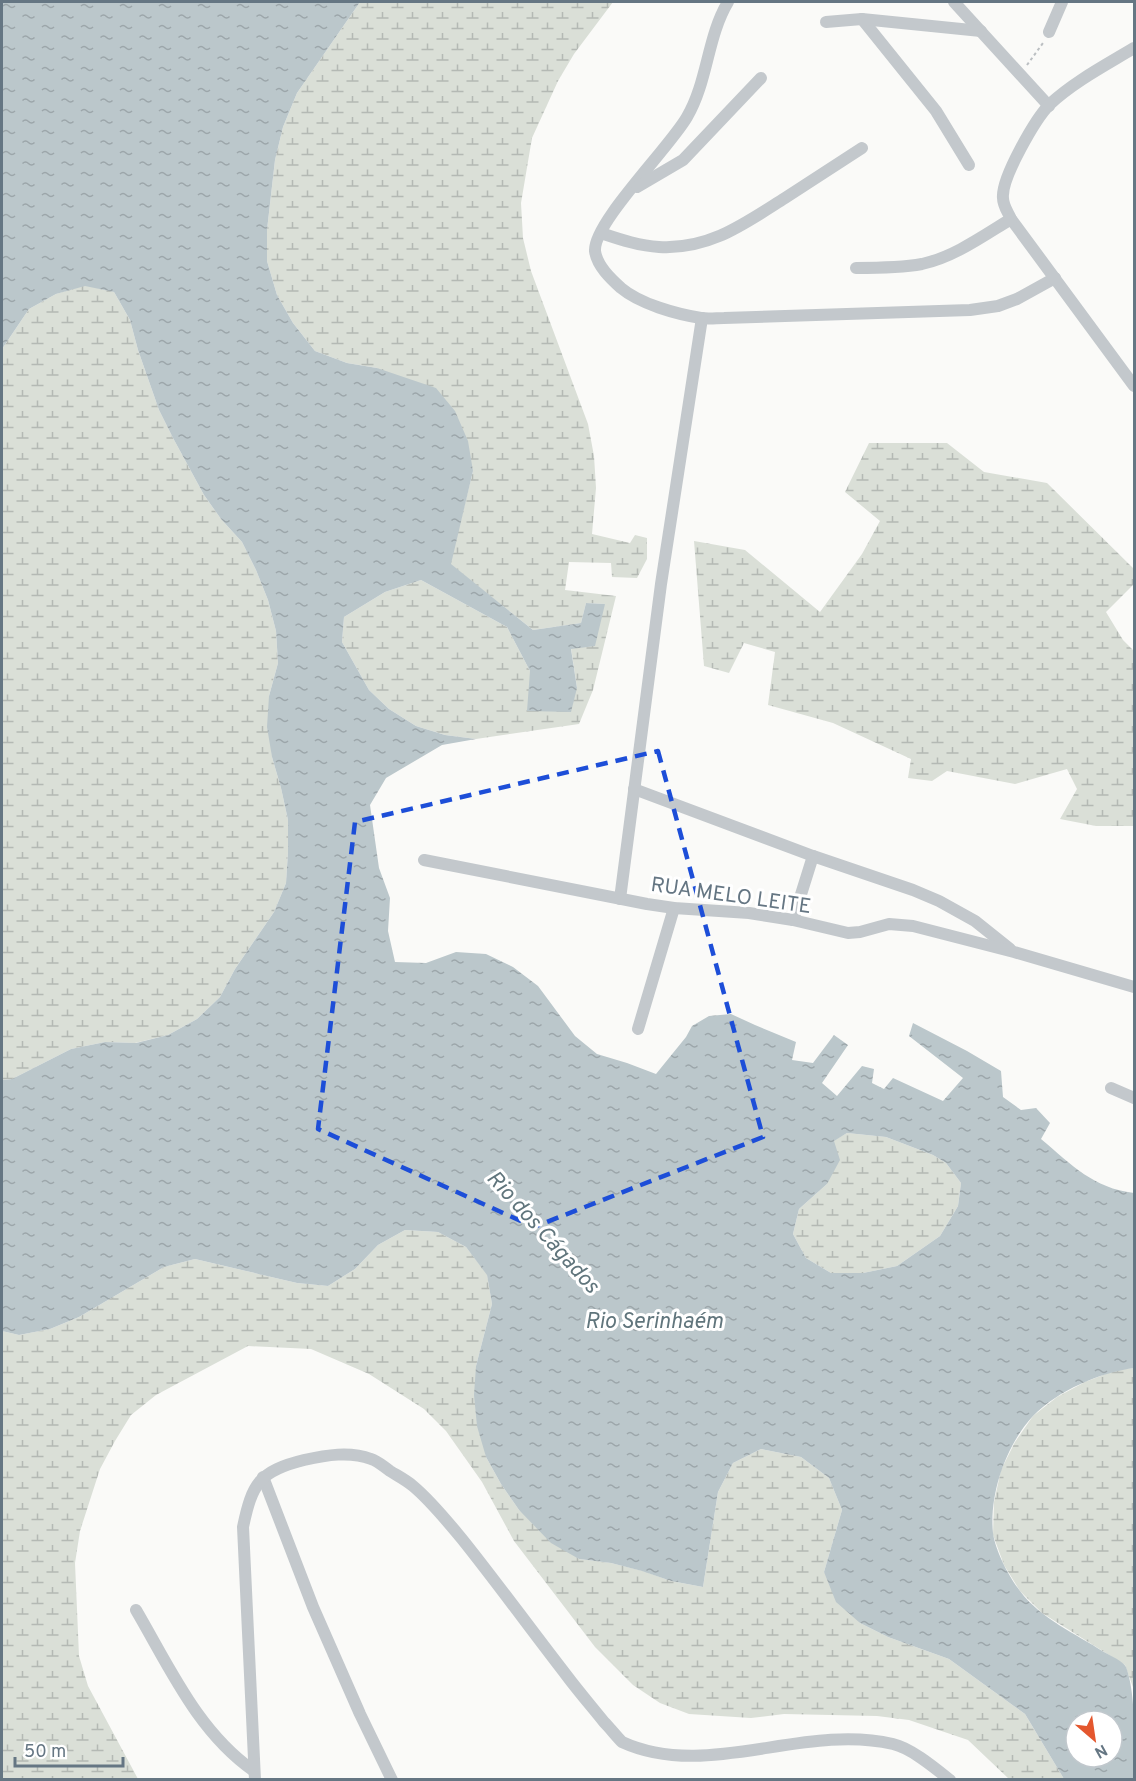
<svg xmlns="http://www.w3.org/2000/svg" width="1136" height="1781" font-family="Overpass,sans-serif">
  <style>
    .wetland { fill: url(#wetland-marsh) }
    .water { fill: url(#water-ripples); fill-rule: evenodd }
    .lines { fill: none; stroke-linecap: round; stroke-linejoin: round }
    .path { stroke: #bbbfc2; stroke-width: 2; stroke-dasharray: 3 3; stroke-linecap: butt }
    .street { stroke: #c3c8cc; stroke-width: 12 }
    .marked { fill: none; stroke: #1d4ed8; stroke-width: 4.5; stroke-dasharray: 12 8; stroke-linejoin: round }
    .labels { text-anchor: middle; stroke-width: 6; stroke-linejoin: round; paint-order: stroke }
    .street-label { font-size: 21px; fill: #657683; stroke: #fff }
    .water-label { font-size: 22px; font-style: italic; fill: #60757c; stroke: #fff }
  </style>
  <defs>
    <pattern id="wetland-marsh" width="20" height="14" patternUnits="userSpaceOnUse" patternTransform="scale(1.5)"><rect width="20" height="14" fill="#dadfd7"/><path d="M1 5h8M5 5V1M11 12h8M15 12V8" fill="none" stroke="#b4b9b4"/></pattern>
    <pattern id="water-ripples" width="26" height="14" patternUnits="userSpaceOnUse" patternTransform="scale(1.5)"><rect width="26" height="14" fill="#bbc7cb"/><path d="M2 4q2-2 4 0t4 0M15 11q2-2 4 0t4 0" fill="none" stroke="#9ca6aa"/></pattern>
  </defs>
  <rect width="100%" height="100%" fill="#fafaf8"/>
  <!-- wetland -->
  <g class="wetland">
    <path d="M360 2H613L574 54 558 81 532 138 521 203 523 238 531 271 588 424 594 456 596 488 592 534 630 543 635 535 647 538V559L637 578 612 577 611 563 569 562 565 590 616 596 593 690 579 724 476 739 445 735 416 726 389 709 369 690 342 642 344 617 385 592 421 580 507 627 530 671 577 688 571 648 605 604 586 603 581 623 533 630 450 564 473 471 377 368 347 363 315 351 293 323 277 295 267 261V230L275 160 283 127 297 93Z"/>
    <path d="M85 285 114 292 130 320 138 350 159 410 173 438 204 495 221 519 242 542 256 570 268 600 276 631 278 663 269 696 272 757 281 788 288 820V852L286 883 274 912 235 969 220 997 197 1019 168 1035 135 1043 105 1042 71 1049 12 1079 2 1080V349L29 309 56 294Z"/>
    <path d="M869 443H947L984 472 1047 483 1134 569V584L1106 612 1123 640 1134 651V826H1096L1060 819 1077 789 1067 769 1015 784 947 771 932 781 908 778 911 759 833 723 768 705 775 652 744 643 729 673 704 666 694 541 745 550 820 612 862 554 880 521 845 492Z"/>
    <path d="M847 1133 886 1137 933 1155 946 1163 961 1183 958 1206 940 1236 897 1266 863 1273H831L806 1258 793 1234 799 1209 827 1184 833 1141Z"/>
    <path d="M405 1230 438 1232 466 1247 487 1274 492 1304 476 1366 486 1457 501 1484 519 1510 579 1559 611 1563 643 1571 671 1581 703 1587 718 1492 733 1463 761 1449 801 1457 829 1478 842 1510 824 1572 860 1623 888 1637 949 1659 1025 1714 1064 1779H1009L968 1740 909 1720 877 1716 784 1714 751 1718 689 1714 660 1703 633 1685 595 1647 514 1541 482 1482 446 1431 424 1409 369 1374 311 1349 248 1346 156 1395 131 1415 115 1441 100 1469 80 1531 75 1563 79 1656 88 1686 138 1779 2 1780V1331L19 1335 50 1329 79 1317 164 1267 195 1259 297 1283 328 1286 355 1269 378 1245Z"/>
    <path d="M1134 1368V1690L1125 1665 1042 1613 1020 1591 1004 1565 993 1535 994 1502 1001 1470 1015 1442 1033 1416 1057 1397 1085 1382 1116 1370Z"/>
  </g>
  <!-- water -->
  <path class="water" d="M2 2H360L297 93 283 127 275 160 267 230V261L277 295 293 323 315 351 347 363 377 368 436 388 455 411 468 441 473 471 451 564 533 630 581 623 586 603 605 604 595 646 571 649 577 688 571 712 527 711 530 671 507 627 421 580 385 592 344 617 342 642 369 690 389 709 416 726 445 735 476 739 442 745 386 778 370 805 379 868 390 898 388 931 395 962 426 963 456 952 486 954 513 967 538 986 575 1036 597 1054 627 1063 656 1074 686 1037 692 1026 709 1016 731 1014 755 1025 796 1042 792 1060 813 1063 834 1035 848 1045 822 1083 837 1096 862 1066 874 1069 872 1083 884 1089 893 1078 943 1101 963 1078 909 1036 913 1023 967 1051 1001 1071 1003 1097 1021 1110 1036 1108 1050 1123 1041 1139C1072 1165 1093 1188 1134 1193V1368C1099 1373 1059 1390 1033 1416 1006 1445 989 1494 993 1533 995 1550 1009 1577 1020 1591 1040 1618 1076 1634 1104 1652 1111 1656 1123 1661 1126 1667 1136 1692 1135 1750 1134 1779H1064L1025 1714 949 1659 888 1637 860 1623 836 1602 824 1572 842 1510 829 1478 801 1457 761 1449 733 1463 718 1492 703 1587 671 1581 642 1571 611 1563 579 1559 551 1543 519 1510 501 1484 486 1457 477 1426 474 1395 476 1366 492 1304 487 1275 466 1247 438 1232 405 1230 378 1245 355 1269 328 1286 297 1283 195 1259 164 1267 79 1317 50 1329 19 1335 2 1331V1080L12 1079 71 1049 105 1042 136 1043 168 1035 197 1019 220 997 235 969 274 912 286 883 288 852V820L281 788 272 757 267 727 269 696 278 663 276 631 268 600 256 570 242 542 221 519 204 495 173 438 159 410 138 350 130 320 114 292 85 286 56 294 29 309 2 349ZM847 1133 886 1137 933 1155 946 1163 961 1183 958 1206 940 1236 897 1266 863 1273H831L806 1258 793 1234 799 1209 827 1184 840 1160 834 1141ZM1076 1721H1112V1757H1076Z"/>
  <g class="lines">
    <!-- path -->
    <path class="path" d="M1027 65 1043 43"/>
    <!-- street -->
    <g class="street">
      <path d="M728 2C707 37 708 81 687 117 670 147 593 223 595 251 597 266 611 279 621 288 640 304 676 314 701 318 708 319 717 318 724 318L970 310 998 306 1017 299 1055 278"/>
      <path d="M954 2 1049 106"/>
      <path d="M862 19 936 111 969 165"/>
      <path d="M826 22 862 19 981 31"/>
      <path d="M1049 32 1062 2"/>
      <path d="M1134 48C1106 65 1075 81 1050 104 1036 118 1001 178 1003 198 1003 206 1008 212 1011 219L1134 386"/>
      <path d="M637 187 683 160 761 78"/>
      <path d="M601 233C619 239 639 246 659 247 709 250 744 224 785 198 811 181 837 164 862 148"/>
      <path d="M856 268C878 268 900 268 922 264 954 257 983 236 1011 219"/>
      <path d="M634 789 813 856 913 890 939 901 975 921 1010 949"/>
      <path d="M424 860 647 904 674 908 749 913 793 920 848 933 860 932 889 924 913 926 1014 952 1134 987"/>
      <path d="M620 899 661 584 702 318"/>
      <path d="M793 920 813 856"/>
      <path d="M638 1029 674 908"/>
      <path d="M1111 1088 1134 1098"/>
      <path d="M263 1477 313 1607 360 1714 392 1780"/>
      <path d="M136 1610C170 1668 198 1732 254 1771"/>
      <path d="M255 1780 243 1527C252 1484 259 1471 304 1460 326 1455 350 1451 371 1459 378 1461 384 1467 390 1471 398 1476 406 1480 413 1486 431 1501 447 1521 462 1539 498 1584 532 1631 567 1676 579 1692 592 1707 604 1722 610 1728 616 1736 622 1742 707 1781 802 1723 893 1744 911 1748 935 1768 950 1780"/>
    </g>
  </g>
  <!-- marked area -->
  <path class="marked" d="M658 751 763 1137 534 1227 318 1129 355 822Z"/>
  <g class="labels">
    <!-- street labels -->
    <g class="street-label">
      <text transform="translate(731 895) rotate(8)" y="7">RUA MELO LEITE</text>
    </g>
    <!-- water labels -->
    <g class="water-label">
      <text transform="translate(544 1231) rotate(48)" y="8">Rio dos Cágados</text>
      <text x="654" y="1328">Rio Serinhaém</text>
    </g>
  </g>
  <!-- border -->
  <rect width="1136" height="1781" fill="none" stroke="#657683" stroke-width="6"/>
  <!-- north arrow -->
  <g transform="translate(1094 1739) rotate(151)"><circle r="28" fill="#ffffff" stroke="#c1c8cd" stroke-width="1.5"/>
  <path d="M0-4.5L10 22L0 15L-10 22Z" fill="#e4572e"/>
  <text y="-9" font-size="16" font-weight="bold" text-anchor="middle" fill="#657683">N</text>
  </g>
  <!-- scale -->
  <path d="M15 1757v9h108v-9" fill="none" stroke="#657683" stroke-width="3"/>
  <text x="24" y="1757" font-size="18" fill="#657683" stroke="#ffffff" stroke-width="4.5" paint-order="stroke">50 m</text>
</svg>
